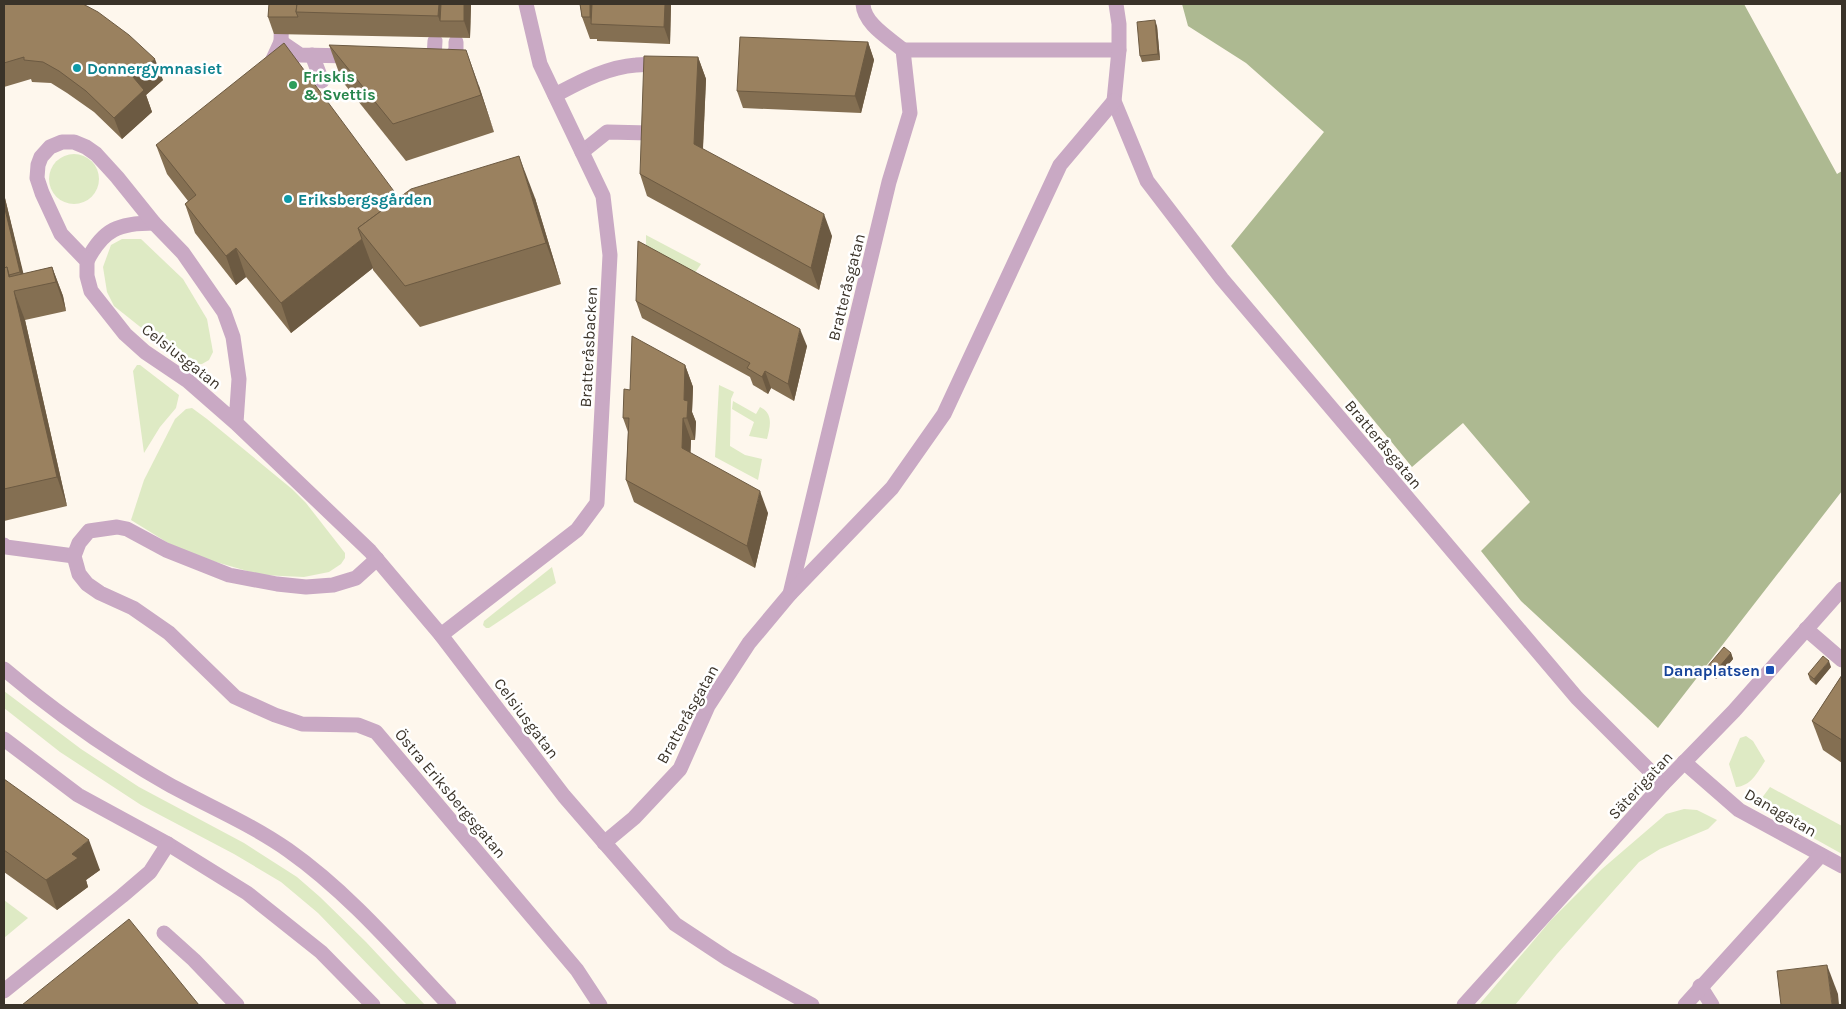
<svg xmlns="http://www.w3.org/2000/svg" width="1846" height="1009" font-family="Karla,sans-serif">
  <style>
    .green { fill: #deeac4 }
    .forest { fill: #adb991 }
    .lines { fill: none; stroke-linecap: round; stroke-linejoin: round }
    .lane { stroke: #c9a9c4; stroke-width: 15 }
    .street { stroke: #c9a9c4; stroke-width: 15 }
    .wall { fill: #846f52 }
    .shaded-wall { fill: #6c5a42 }
    .building { fill: #9a815f; stroke: #6c5a42 }
    .culture-dot { fill: #0f9aa8; stroke: #fff; stroke-width: 2 }
    .leisure-dot { fill: #2e9e5b; stroke: #fff; stroke-width: 2 }
    .transit-dot { fill: #1a4fb4; stroke: #fff; stroke-width: 2 }
    .labels { text-anchor: middle; stroke-width: 5; stroke-linejoin: round; paint-order: stroke }
    .culture-label { font-size: 16px; font-weight: bold; fill: #0d838f; stroke: #fff; text-anchor: start }
    .leisure-label { font-size: 16px; font-weight: bold; fill: #27864d; stroke: #fff; text-anchor: start }
    .street-label { font-size: 16px; fill: #3a3329; stroke: #fff }
    .transit-label { font-size: 16px; font-weight: bold; fill: #164399; stroke: #fff; text-anchor: end }
  </style>
  <rect width="100%" height="100%" fill="#fef7ed"/>
  <!-- green -->
  <g class="green">
    <circle cx="74" cy="179" r="25"/>
    <path d="M646 235 701 264 690 280 646 255Z"/>
    <path d="M122 239H141L183 279 207 319 213 352 209 360 202 364 188 365 114 306 107 292 103 267 111 245Z"/>
    <path d="M137 365H140L179 395 176 408 160 427 144 453 133 371Z"/>
    <path d="M719 385 734 392 731 399 730 446 745 455 762 459 758 480 715 457Z"/>
    <path d="M733 401 756 414 760 407C774 414 770 427 767 439L749 436 754 422 732 409Z"/>
    <path d="M192 408 207 419 292 489 306 503 345 553V558L341 564 329 572 304 577 261 575 209 560 173 546 131 520 144 480 175 419 186 409Z"/>
    <path d="M552 567 556 583 489 628H486L483 625 484 621Z"/>
    <path d="M4 691 81 749 139 787 244 843 297 877 320 897 366 942 425 1005H407L318 913 281 882 234 854 141 805 60 752 4 708Z"/>
    <path d="M1746 736 1753 741 1765 761C1757 773 1751 786 1736 787L1729 764 1740 738Z"/>
    <path d="M1770 787 1842 826V854L1756 806Z"/>
    <path d="M1684 809 1697 810 1717 820 1708 829 1660 849 1639 862 1557 954 1515 1005H1479L1551 920 1602 869 1666 814Z"/>
    <path d="M4 900 28 918 4 938Z"/>
  </g>
  <!-- forest -->
  <path class="forest" d="M1182 4H1744L1837 174 1842 171V491L1658 728 1521 601 1481 551 1530 502 1463 423 1412 467 1231 246 1324 132 1246 63 1188 26Z"/>
  <g class="lines">
    <!-- lane -->
    <g class="lane">
      <path d="M903 50H1119"/>
      <path d="M312 55 322 81"/>
      <path d="M434 58 435 41"/>
      <path d="M440 58H449L456 51V42"/>
      <path d="M269 68 281 42 300 55 352 56"/>
      <path d="M555 95C580 82 607 67 636 65 645 64 655 65 664 65"/>
      <path d="M582 152 607 132 650 133"/>
      <path d="M4 545 6 547 74 556"/>
      <path d="M790 594 889 182 910 113 903 50C889 38 864 24 863 4"/>
      <path d="M1806 629 1842 660"/>
      <path d="M4 669C55 712 110 751 168 784 208 806 251 824 288 850 349 893 398 951 449 1005"/>
      <path d="M164 933 194 960 237 1005"/>
    </g>
    <!-- street -->
    <g class="street">
      <path d="M1116 4 1119 24V50L1114 101 1147 181 1222 279 1577 698 1663 784"/>
      <path d="M281 42 282 4"/>
      <path d="M87 261C103 229 119 223 154 223"/>
      <path d="M236 423 188 381 145 352 125 334 91 291 87 276V261L61 234 42 193 37 178 38 165 41 157 50 147 62 142H74L86 147 96 154 117 177 154 223 183 253 224 312 233 337 239 379 236 423 370 551 441 635 564 796 675 924 728 959 812 1005"/>
      <path d="M377 559 356 578 333 585 306 587 277 584 229 575 166 550 127 529 117 527 89 531 79 543 74 556 79 574 87 584 100 593 133 608 169 633 235 697 275 715 302 724 358 725 376 732 577 970 600 1005"/>
      <path d="M441 635 577 530 597 503 610 255 603 196 540 64 526 4"/>
      <path d="M4 739 78 795 168 844 247 893 321 952 373 1005"/>
      <path d="M1684 762 1739 810 1842 866"/>
      <path d="M604 843 634 818 680 769 708 706 749 643 790 594 892 488 944 414 1060 165 1114 101"/>
      <path d="M1700 986 1712 1005"/>
      <path d="M4 991 122 896 150 872 168 844"/>
      <path d="M1464 1005 1663 784 1734 711 1842 589"/>
      <path d="M1685 1005 1821 855"/>
    </g>
  </g>
  <!-- wall -->
  <g class="wall">
    <path d="M4 4 163 80 146 95 152 112 122 139 94 112 67 93 51 83 32 82 31 79 4 87Z"/>
    <path d="M269 4H471L470 38 274 34 268 17Z"/>
    <path d="M580 4H671L670 44 597 41V39H590L582 17Z"/>
    <path d="M1157 26 1160 60 1142 62 1140 56Z"/>
    <path d="M868 42 874 60 861 113 743 108 737 91Z"/>
    <path d="M329 45 479 86 494 132 406 161 342 81Z"/>
    <path d="M698 57 706 79 703 149 832 236 819 290 647 196 640 174Z"/>
    <path d="M156 145 399 198H535L561 284 420 327 373 270V268L291 333 246 277 236 285 195 233 185 204 188 201 167 174Z"/>
    <path d="M4 194 23 274 52 267 63 296 66 311 25 320 67 506 4 521Z"/>
    <path d="M636 301 807 346 794 401 771 388 768 394 753 385 750 377 642 318Z"/>
    <path d="M685 365 693 387 692 412 696 422 695 440H691L690 453 768 513 755 568 634 502 626 480 628 432 623 418 630 390Z"/>
    <path d="M1731 653 1733 659 1716 679 1709 673 1707 667Z"/>
    <path d="M1831 667 1816 685 1810 680 1808 674Z"/>
    <path d="M1842 675V763L1823 750 1812 721Z"/>
    <path d="M4 779 100 870 86 880 88 887 57 910 4 872Z"/>
  </g>
  <!-- shaded-wall -->
  <g class="shaded-wall">
    <path d="M439 4H448L440 21 438 16Z"/>
    <path d="M464 4H471L470 38 464 21Z"/>
    <path d="M590 4H599L592 24 590 17Z"/>
    <path d="M665 4H671L670 44 664 27Z"/>
    <path d="M1155 20 1157 26 1160 60 1158 54Z"/>
    <path d="M868 42 874 60 861 113 855 96Z"/>
    <path d="M466 50 479 86 494 132 481 95Z"/>
    <path d="M698 57 706 79 702 166 694 144Z"/>
    <path d="M155 59 163 80 146 95 152 112 122 139 114 118 133 77Z"/>
    <path d="M519 156 535 198 561 284 546 243Z"/>
    <path d="M4 194 27 288H26L20 272 4 205Z"/>
    <path d="M824 214 832 236 819 290 811 268Z"/>
    <path d="M362 239 373 268 291 333 281 303Z"/>
    <path d="M236 248 246 277 236 285 226 256Z"/>
    <path d="M7 267 15 291H14L25 320 67 506 57 477Z"/>
    <path d="M52 267 63 296 66 311 56 282Z"/>
    <path d="M800 329 807 346 794 401 788 384Z"/>
    <path d="M685 365 693 387 692 412 696 422 695 440 687 418 684 400Z"/>
    <path d="M765 371 771 388 768 394 762 377Z"/>
    <path d="M683 418 691 440 690 470 682 448Z"/>
    <path d="M760 491 768 513 755 568 747 546Z"/>
    <path d="M1731 653 1733 659 1716 679 1714 673Z"/>
    <path d="M1829 661 1831 667 1816 685 1814 679Z"/>
    <path d="M89 840 100 870 86 880 88 887 57 910 46 880 72 854Z"/>
    <path d="M1827 965 1838 994 1839 1005H1832Z"/>
  </g>
  <!-- building -->
  <g class="building">
    <path d="M4 4H83L98 12 129 35 155 59 133 77 144 90 114 118 86 91 59 71 43 62 24 60V57L4 63Z"/>
    <path d="M269 4H297L296 12 298 17H268Z"/>
    <path d="M297 4H439L438 16 296 12Z"/>
    <path d="M441 4H464V21H440Z"/>
    <path d="M580 4H590V17H582Z"/>
    <path d="M592 4H665L664 27 591 24Z"/>
    <path d="M1155 20 1158 54 1140 56 1137 22Z"/>
    <path d="M740 37 868 42 855 96 737 91Z"/>
    <path d="M284 43 399 198 358 228 362 239 281 303 236 248 226 256 185 204 196 195 156 145Z"/>
    <path d="M329 45 466 50 481 95 393 124Z"/>
    <path d="M644 56 698 57 694 144 824 214 811 268 640 174Z"/>
    <path d="M519 156 546 243 405 286 358 228 411 189Z"/>
    <path d="M4 205 20 272 9 275 7 267 4 268Z"/>
    <path d="M638 241 800 329 788 384 765 371 762 377 747 368 750 363 636 301Z"/>
    <path d="M7 267 9 277 52 267 56 282 14 291 57 477 4 489V268Z"/>
    <path d="M632 336 685 365 684 400 688 401 687 418H683L682 448 760 491 747 546 626 480 629 418H623L624 389 630 390Z"/>
    <path d="M1724 647 1731 653 1714 673 1707 667Z"/>
    <path d="M1823 656 1829 661 1814 679 1808 674Z"/>
    <path d="M1842 675V740L1812 721Z"/>
    <path d="M4 779 89 840 72 854 78 858 46 880 4 850Z"/>
    <path d="M129 919 199 1005H22Z"/>
    <path d="M1827 965 1832 1005H1781L1777 971Z"/>
  </g>
  <!-- markers -->
  <g class="culture-dot">
    <circle cx="77" cy="68" r="5"/>
    <circle cx="288" cy="199" r="5"/>
  </g>
  <circle class="leisure-dot" cx="293" cy="85" r="5"/>
  <rect class="transit-dot" x="1765" y="665" width="10" height="10" rx="2.5"/>
  <g class="labels">
    <!-- culture labels -->
    <g class="culture-label">
      <text x="87" y="74">Donnergymnasiet</text>
      <text x="298" y="205">Eriksbergsgården</text>
    </g>
    <!-- leisure labels -->
    <g class="leisure-label">
      <text x="303" y="82">Friskis<tspan x="303" dy="18">&amp; Svettis</tspan></text>
    </g>
    <!-- street labels -->
    <g class="street-label">
      <text transform="translate(846 287) rotate(-76)" y="6">Bratteråsgatan</text>
      <text transform="translate(588 347) rotate(-87)" y="6">Bratteråsbacken</text>
      <text transform="translate(182 356) rotate(38)" y="6">Celsiusgatan</text>
      <text transform="translate(1384 444) rotate(50)" y="6">Bratteråsgatan</text>
      <text transform="translate(687 714) rotate(-61)" y="6">Bratteråsgatan</text>
      <text transform="translate(527 718) rotate(53)" y="6">Celsiusgatan</text>
      <text transform="translate(1640 785) rotate(-47)" y="6">Säterigatan</text>
      <text transform="translate(451 793) rotate(50)" y="6">Östra Eriksbergsgatan</text>
      <text transform="translate(1781 812) rotate(30)" y="6">Danagatan</text>
    </g>
    <!-- transit labels -->
    <g class="transit-label">
      <text x="1760" y="676">Danaplatsen</text>
    </g>
  </g>
  <!-- border -->
  <rect width="1846" height="1009" fill="none" stroke="#3a3329" stroke-width="10"/>
</svg>
